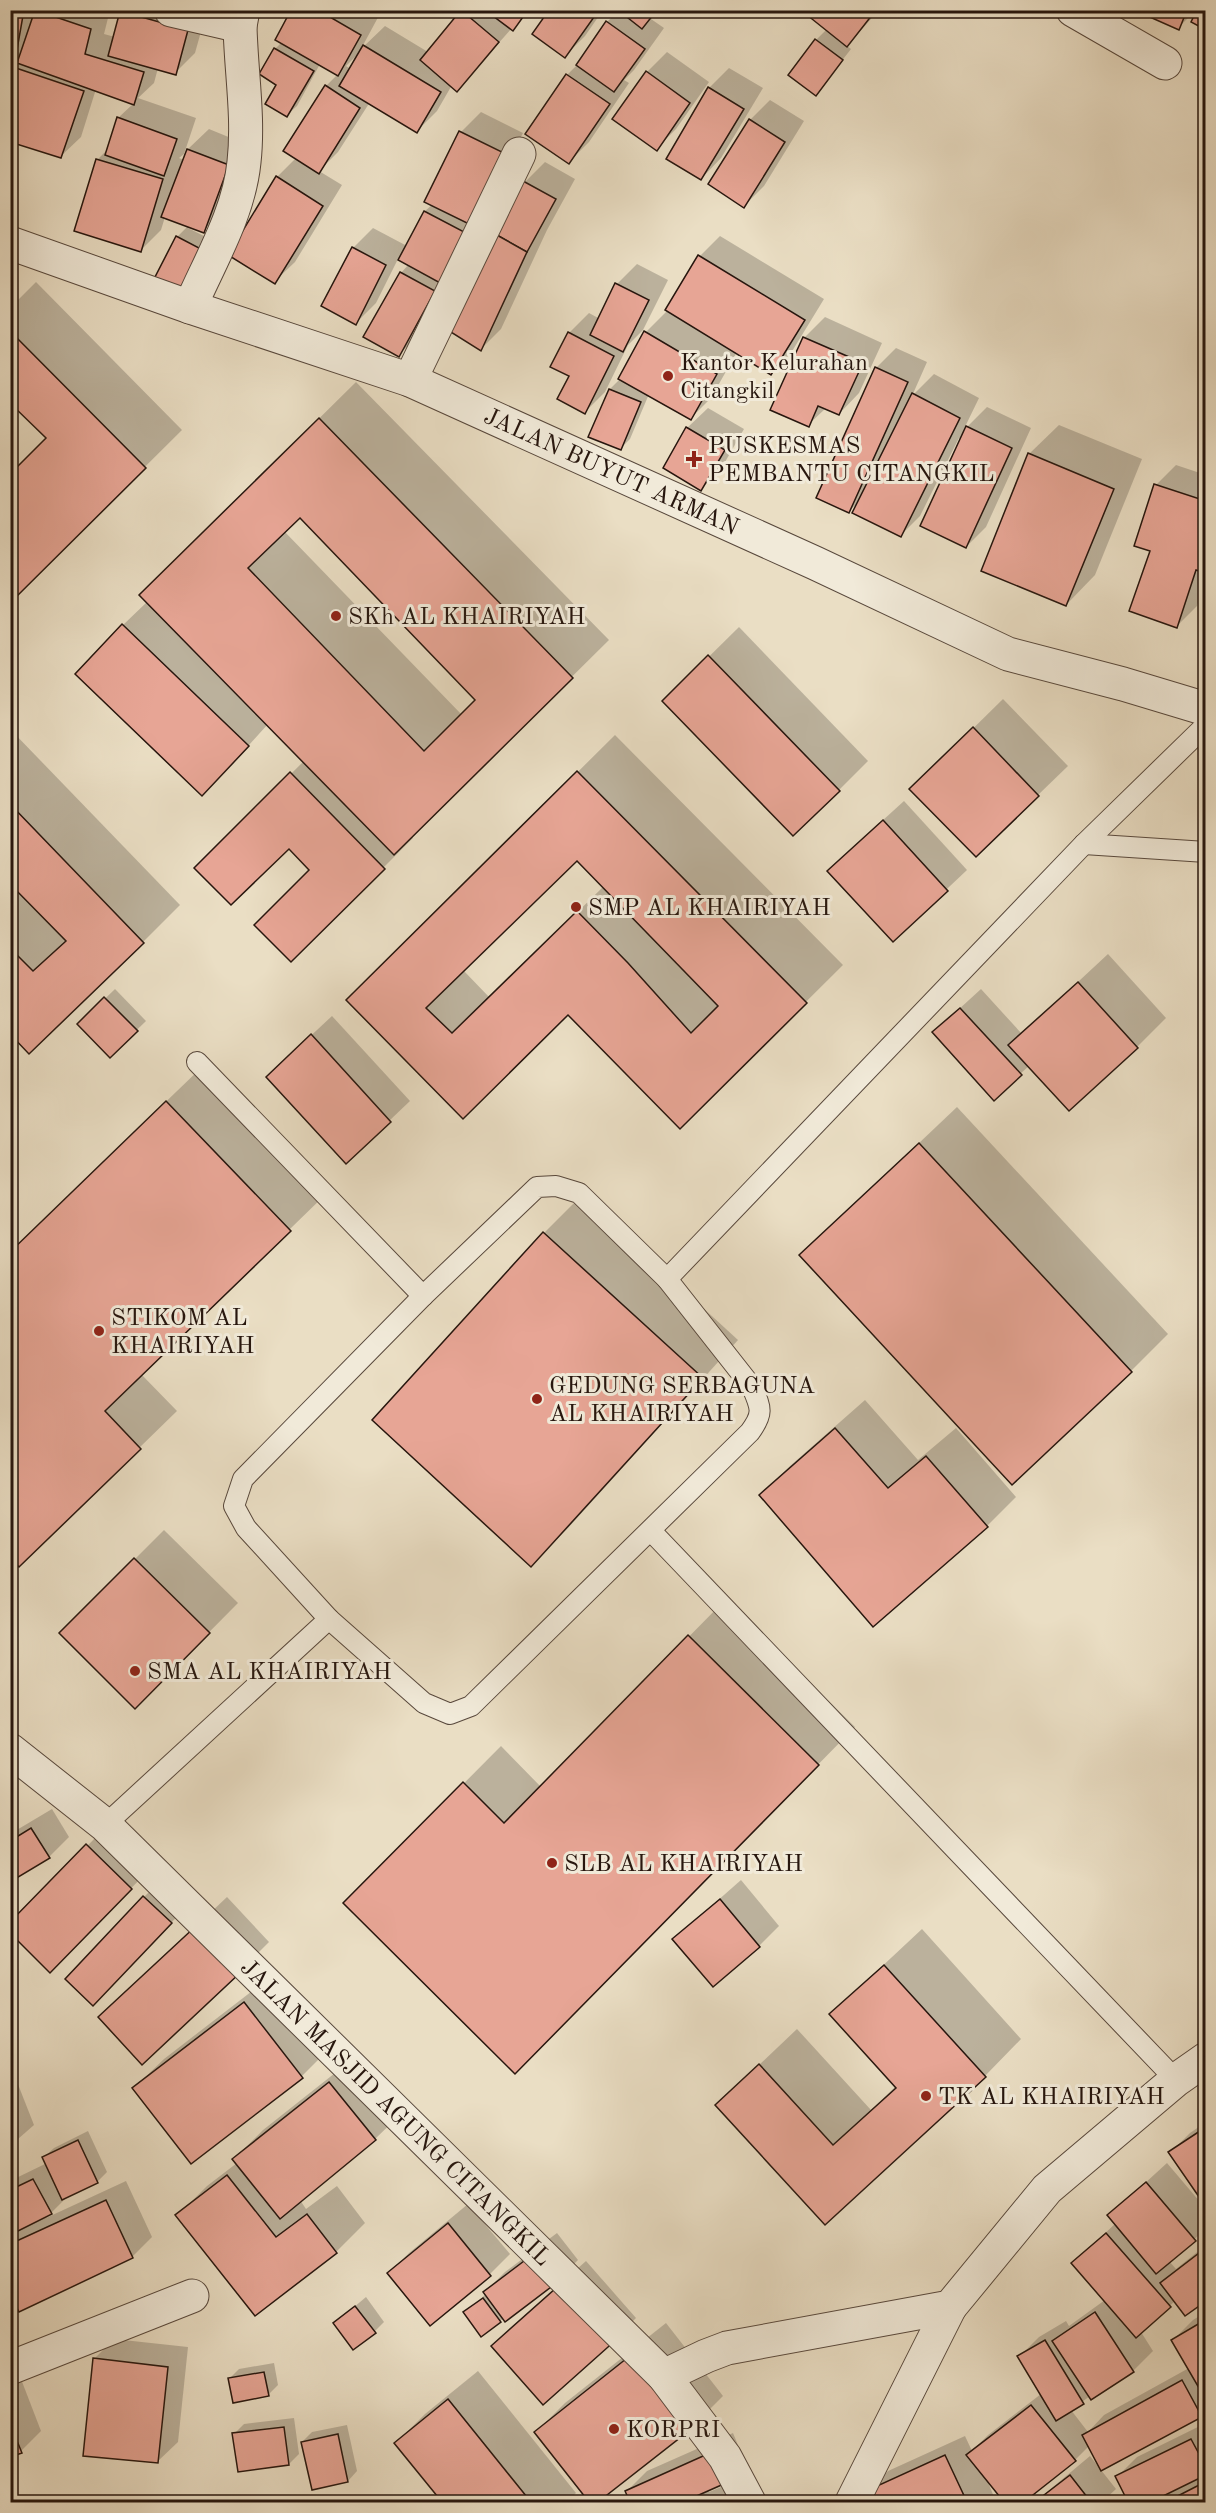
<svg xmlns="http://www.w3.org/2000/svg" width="1216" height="2513" font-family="'Old Standard TT',serif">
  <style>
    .shadow { fill: #0003; fill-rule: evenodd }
    .building { fill: #e7a595; stroke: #27160e; stroke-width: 1.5; fill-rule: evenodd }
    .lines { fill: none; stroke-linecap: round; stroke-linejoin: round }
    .lane-casing { stroke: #58483c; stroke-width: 22 }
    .street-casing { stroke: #58483c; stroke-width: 35 }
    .lane { stroke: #f1ead9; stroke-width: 20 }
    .street { stroke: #f1ead9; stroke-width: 33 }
    .poi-dot { fill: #8f2418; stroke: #f1ead9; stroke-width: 2 }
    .labels { text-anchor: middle; stroke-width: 6; stroke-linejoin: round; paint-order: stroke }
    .poi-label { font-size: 24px; fill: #27160e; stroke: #f1ead9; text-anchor: start }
    .street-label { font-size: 24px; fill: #27160e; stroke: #f1ead9 }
  </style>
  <rect width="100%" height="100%" fill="#eadec4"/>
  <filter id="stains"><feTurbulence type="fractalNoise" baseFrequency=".00333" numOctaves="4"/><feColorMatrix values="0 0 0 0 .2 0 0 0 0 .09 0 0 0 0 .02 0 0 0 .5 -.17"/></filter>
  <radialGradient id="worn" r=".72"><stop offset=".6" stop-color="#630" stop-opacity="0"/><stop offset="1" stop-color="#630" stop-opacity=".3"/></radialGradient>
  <!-- shadow -->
  <g class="shadow">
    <path d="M10 10H110L104 34 115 37 123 10H207L195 53 175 73 158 68 154 83 138 98 196 118 184 154 179 158 184 160 188 149 209 129 248 145 223 211 203 231 189 226 188 228 210 239 188 281 177 237 188 226 165 217 161 230 141 250 97 160 109 148 118 118 134 103 96 89 81 137 60 157 10 140V63L14 59Z"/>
    <path d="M293 10H382L361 49 385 26 428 52 463 10H531L512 28 457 90 452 85 437 111 417 131 370 102 338 152 319 171 342 185 295 262 274 282 277 177 296 158 326 86 338 74 320 64 297 106 287 115 278 84 275 49 282 42ZM360 52 351 69 346 66Z"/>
    <path d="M551 10H603L585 36 565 56Z"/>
    <path d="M619 10H659L651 19 664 28 634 70 624 80 629 83 589 142 569 162 567 75 577 65 607 22Z"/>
    <path d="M813 10H879L847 46 851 49 816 94V40L827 29Z"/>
    <path d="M1138 10H1196L1178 28Z"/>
    <path d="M667 52 709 82 676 129 656 149 647 72Z"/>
    <path d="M729 68 763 88 721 158 701 179 709 88Z"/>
    <path d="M770 100 804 121 764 186 744 206 750 120Z"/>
    <path d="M481 112 523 133 418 335 398 356 401 273 409 264 398 259 376 303 356 323 353 248 373 228 407 246 425 211 433 204 461 132Z"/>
    <path d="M545 162 575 179 547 230 501 329 481 349 525 182Z"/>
    <path d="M720 236 824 299 791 353 771 373 737 352 711 398 691 418 649 394 630 439 620 449 610 389 621 378 646 332 668 310 700 256Z"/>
    <path d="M637 264 668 280 643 330 628 345 605 392 585 412 571 375 569 333 589 313 600 319 617 284Z"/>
    <path d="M36 282 182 430 10 601 48 438 13 403 10 406V308Z"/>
    <path d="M825 317 882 343 859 393 839 414 826 408 808 425 772 409 805 337Z"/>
    <path d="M896 348 927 362 912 396 934 374 979 398 963 431 987 407 1031 428 986 527 966 547 961 440 959 438 920 516 900 536 860 501 849 511 876 368Z"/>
    <path d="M356 382 609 640 411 836 413 838 291 960 311 870 289 847 196 868 304 761 268 724 231 765 123 625 148 601 178 558ZM300 516 477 700 462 715 284 531Z"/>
    <path d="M708 408 744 429 721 469 701 489 687 428Z"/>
    <path d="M1059 425 1142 459 1095 575 1066 605 1029 454Z"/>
    <path d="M1176 465 1206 475V580L1197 606 1177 626 1152 550 1156 485Z"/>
    <path d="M739 627 868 761 839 790 664 701Z"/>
    <path d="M1003 699 1068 766 976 855 941 760Z"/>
    <path d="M10 729 180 905 143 942 10 1032Z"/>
    <path d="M615 735 843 965 680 1127 568 1013 463 1117 348 1000ZM577 859 604 886 490 998 463 970Z"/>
    <path d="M904 801 967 870 893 940 849 851Z"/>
    <path d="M1108 954 1166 1018 1137 1047 1029 1066 1020 1074 934 1032 981 989 1022 1034Z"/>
    <path d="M115 989 146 1021 110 1056 79 1024Z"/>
    <path d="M332 1016 410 1101 346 1162 288 1057Z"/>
    <path d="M204 1065 327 1193 141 1374 177 1411 19 1565 10 1252Z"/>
    <path d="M957 1107 1168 1334 1131 1371 801 1255Z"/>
    <path d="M581 1196 738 1340 568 1528 531 1565 544 1233Z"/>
    <path d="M865 1400 918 1460 956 1428 1016 1497 987 1526 761 1495 790 1466Z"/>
    <path d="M164 1530 238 1603 135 1707 61 1633Z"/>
    <path d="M726 1599 855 1727 552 2035 345 1903 501 1746 541 1787Z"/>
    <path d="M52 1809 69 1837 49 1857 10 1880V1834Z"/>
    <path d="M108 1825 151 1868 50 1971 10 1924Z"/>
    <path d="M164 1877 191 1902 113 1984 144 1897Z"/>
    <path d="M741 1880 779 1926 759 1946 674 1939Z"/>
    <path d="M227 1897 269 1942 240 1971 100 2017Z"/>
    <path d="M922 1929 1021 2039 985 2076 825 2223 717 2105 797 2029 871 2110 896 2086 831 2014Z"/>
    <path d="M274 1974 331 2047 302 2076 191 2162 134 2088 164 2059Z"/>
    <path d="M359 2054 405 2110 375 2139 300 2200 306 2209 337 2186 365 2223 336 2252 177 2216 207 2186 237 2163 234 2159 263 2130Z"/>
    <path d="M10 2064 34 2125 10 2146Z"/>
    <path d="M1206 2122V2205L1170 2153 1190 2133Z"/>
    <path d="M88 2131 107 2172 97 2182 69 2195 46 2218 126 2181 152 2237 132 2257 10 2290V2237L16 2232 10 2233V2181L47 2163 44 2157 54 2148Z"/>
    <path d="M1167 2163 1206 2209V2229L1169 2261 1176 2269 1206 2245V2299L1175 2301 1141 2332 1153 2351 1133 2371 1090 2396 1071 2410 1088 2432 1104 2415 1189 2368 1173 2340 1193 2320 1206 2312V2411L1101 2470 1116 2489 1102 2502H1035L1090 2456 1098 2466 1089 2446 1075 2460 1021 2502H1006L986 2477 996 2502H873L868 2491 888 2471 965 2436 972 2451 988 2435 1041 2394 1019 2357 1039 2337 1066 2321 1069 2326 1105 2300 1073 2263 1116 2223 1109 2216Z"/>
    <path d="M468 2204 510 2254 490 2274 431 2324 389 2273 409 2253Z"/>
    <path d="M557 2233 578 2260 558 2280 500 2321 465 2312 486 2294 485 2292 505 2272Z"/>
    <path d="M586 2261 636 2318 616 2338 513 2326Z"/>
    <path d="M366 2297 384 2322 375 2331 335 2323Z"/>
    <path d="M666 2323 723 2396 694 2425 596 2502H591L536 2432 565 2403Z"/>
    <path d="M114 2339 188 2347 178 2442 157 2462 94 2359Z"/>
    <path d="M274 2363 278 2385 268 2395 229 2379 239 2369Z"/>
    <path d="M478 2371 576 2493 567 2502H444L396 2443 425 2414Z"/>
    <path d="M21 2379 41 2431 21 2451 10 2455V2382Z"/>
    <path d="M294 2418 299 2454 289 2464 234 2434 244 2424Z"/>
    <path d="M1206 2423V2502H1153L1157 2498 1148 2502H1129L1117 2477 1137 2457Z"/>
    <path d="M347 2425 357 2471 348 2481 302 2442 312 2432Z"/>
    <path d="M733 2433 745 2462 708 2490 709 2492 738 2480 748 2502H631L626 2492 647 2471Z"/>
  </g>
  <!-- building -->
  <g class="building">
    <path d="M10 10H24L15 61 10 60Z"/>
    <path d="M35 10 91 29 85 54 144 72 134 105 17 63Z"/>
    <path d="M291 10H318L361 35 338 76 275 40Z"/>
    <path d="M369 10H382L378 17Z"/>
    <path d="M461 10 499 42 457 92 420 60Z"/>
    <path d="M485 10H528L513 31Z"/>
    <path d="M549 10H599L565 58 532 34Z"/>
    <path d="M618 10H657L642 29Z"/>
    <path d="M811 10H876L847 47 807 15Z"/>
    <path d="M1134 10H1187L1179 30Z"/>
    <path d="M1197 10H1206V30L1191 22Z"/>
    <path d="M120 11 188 30 176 75 108 56Z"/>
    <path d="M606 21 645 49 614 92 576 65Z"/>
    <path d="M815 39 843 60 816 96 788 75Z"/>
    <path d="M363 45 441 92 417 133 339 86Z"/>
    <path d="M274 48 314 71 287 117 265 104 276 85 259 74Z"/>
    <path d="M10 66 84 91 61 158 10 142Z"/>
    <path d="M646 71 690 103 657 151 612 119Z"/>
    <path d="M566 74 610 104 569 164 525 134Z"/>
    <path d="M325 85 360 108 319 174 283 151Z"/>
    <path d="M708 87 744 109 701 180 666 159Z"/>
    <path d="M117 117 177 139 164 176 105 155Z"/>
    <path d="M749 119 785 142 744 208 708 184Z"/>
    <path d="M459 131 504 153 469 224 424 202Z"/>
    <path d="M187 149 229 165 204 233 161 217Z"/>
    <path d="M96 159 163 179 141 252 74 231Z"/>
    <path d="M276 176 323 206 275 284 228 255Z"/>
    <path d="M523 181 556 199 527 252 495 234Z"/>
    <path d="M424 211 468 234 442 284 398 260Z"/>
    <path d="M495 234 527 252 481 351 446 329Z"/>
    <path d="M176 236 201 249 179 293 154 279Z"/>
    <path d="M352 247 386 265 356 325 321 306Z"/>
    <path d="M698 255 805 320 771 375 665 310Z"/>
    <path d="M400 272 435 291 399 357 363 337Z"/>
    <path d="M615 283 649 300 623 352 590 335Z"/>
    <path d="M10 331 146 468 10 603V474L46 438 12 405 10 407Z"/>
    <path d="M644 331 717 374 691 420 618 379Z"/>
    <path d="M568 332 614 356 585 414 557 399 569 376 550 367Z"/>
    <path d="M803 337 863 363 839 415 818 406 809 427 770 410Z"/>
    <path d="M875 367 908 382 849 513 816 498Z"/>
    <path d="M609 389 641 402 621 450 588 437Z"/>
    <path d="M912 393 960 418 901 537 852 513Z"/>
    <path d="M319 418 573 678 394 855 139 595ZM300 518 475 700 424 751 248 568Z"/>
    <path d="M966 426 1012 448 966 548 920 526Z"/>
    <path d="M686 427 725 450 701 491 663 468Z"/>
    <path d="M1028 453 1114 489 1066 606 981 571Z"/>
    <path d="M1154 484 1206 501V571L1205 573 1196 570 1177 628 1129 611 1150 551 1134 546Z"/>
    <path d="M122 624 249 746 202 796 75 674Z"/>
    <path d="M708 655 840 791 793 836 662 701Z"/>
    <path d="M973 727 1039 796 976 857 909 789Z"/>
    <path d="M577 771 807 1003 680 1129 568 1015 463 1119 346 1000ZM577 861 718 1006 691 1033 628 963 577 911 452 1033 426 1008Z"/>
    <path d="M290 772 385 869 291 962 254 925 309 870 289 849 231 905 194 868Z"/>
    <path d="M10 804 144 943 29 1054 10 1034V948L33 971 66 941 10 884Z"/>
    <path d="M883 820 948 891 893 942 827 871Z"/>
    <path d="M1078 982 1138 1048 1069 1111 1008 1045Z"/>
    <path d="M104 997 138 1031 110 1058 77 1024Z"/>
    <path d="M960 1008 1022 1075 994 1101 932 1032Z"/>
    <path d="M311 1034 391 1122 346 1164 266 1077Z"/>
    <path d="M166 1101 291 1231 105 1411 141 1449 19 1567 10 1558V1252Z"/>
    <path d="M919 1143 1132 1372 1012 1485 799 1255Z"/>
    <path d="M543 1232 703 1378 531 1567 372 1420Z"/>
    <path d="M835 1428 888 1488 926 1456 988 1527 873 1627 759 1495Z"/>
    <path d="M134 1558 210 1633 135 1709 59 1633Z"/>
    <path d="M688 1635 819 1765 515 2074 343 1903 463 1782 504 1823Z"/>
    <path d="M31 1828 50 1858 10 1882V1841Z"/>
    <path d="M86 1844 132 1889 50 1973 10 1933V1922Z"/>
    <path d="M143 1896 172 1923 93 2006 65 1979Z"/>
    <path d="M720 1899 760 1947 713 1987 672 1939Z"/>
    <path d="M197 1925 241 1972 142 2065 98 2017Z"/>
    <path d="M884 1965 986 2077 825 2225 715 2105 759 2064 833 2145 896 2088 829 2014Z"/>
    <path d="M244 2002 303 2078 191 2164 132 2088Z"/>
    <path d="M329 2082 376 2140 280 2219 232 2159Z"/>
    <path d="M1206 2127V2207L1168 2152Z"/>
    <path d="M78 2140 98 2183 62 2200 42 2157Z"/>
    <path d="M227 2175 276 2237 307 2214 337 2253 255 2316 175 2215Z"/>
    <path d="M33 2179 52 2214 10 2235V2190Z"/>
    <path d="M1146 2182 1196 2241 1156 2274 1107 2215Z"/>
    <path d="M106 2200 133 2258 19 2312 10 2294V2244Z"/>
    <path d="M448 2223 491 2276 430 2326 387 2273Z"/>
    <path d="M1106 2233 1171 2307 1136 2338 1071 2263Z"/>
    <path d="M1203 2250 1206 2253V2301L1185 2316 1160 2283Z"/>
    <path d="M536 2252 559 2281 505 2322 483 2292Z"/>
    <path d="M565 2280 617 2339 543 2405 491 2346Z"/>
    <path d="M483 2298 501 2322 481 2337 463 2312Z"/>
    <path d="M355 2306 376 2333 353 2350 333 2323Z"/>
    <path d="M1095 2312 1134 2372 1091 2400 1052 2341Z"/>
    <path d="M1205 2320 1206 2321V2400L1171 2340Z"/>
    <path d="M1045 2340 1084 2404 1056 2421 1017 2356Z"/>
    <path d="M636 2351 695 2426 598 2502H589L534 2432Z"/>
    <path d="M93 2358 168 2367 158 2463 83 2456Z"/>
    <path d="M264 2372 269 2396 233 2403 228 2378Z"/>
    <path d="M1182 2380 1202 2417 1101 2471 1082 2435Z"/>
    <path d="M448 2399 531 2502H442L394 2443Z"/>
    <path d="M1031 2405 1076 2461 1024 2502H1004L966 2455Z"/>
    <path d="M10 2424 22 2453 10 2457Z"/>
    <path d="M284 2427 289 2465 238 2472 232 2433Z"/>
    <path d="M338 2434 348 2482 312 2490 301 2442Z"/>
    <path d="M1191 2439 1206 2467V2475L1151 2502H1128L1115 2476Z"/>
    <path d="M712 2452 726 2483 683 2502H630L625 2491Z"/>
    <path d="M945 2455 967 2502H872L866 2491Z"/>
    <path d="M1070 2475 1091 2502H1035Z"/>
    <path d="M1203 2483 1206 2487V2502H1166Z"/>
  </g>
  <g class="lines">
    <!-- lane casing -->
    <g class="lane-casing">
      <g id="lane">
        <path d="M1084 844 1206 852"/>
        <path d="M197 1062 423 1296"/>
        <path d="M556 1186 579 1193 667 1279 752 1387C761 1408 764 1413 750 1432L471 1706 450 1714 424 1703 329 1619 246 1528 234 1506 243 1479 423 1296 537 1187Z"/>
        <path d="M667 1279 1084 844 1206 725"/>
        <path d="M651 1531 1176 2080"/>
        <path d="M105 1825 329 1619"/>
      </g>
    </g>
    <!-- street casing -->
    <g class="street-casing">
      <g id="street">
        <path d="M171 10 240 26"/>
        <path d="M1073 10 1165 63"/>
        <path id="s1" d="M10 243 190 307 410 380 815 563 1008 654 1123 684 1206 709"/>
        <path d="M190 307C210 261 239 213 244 162 249 117 241 71 240 26L243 10"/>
        <path d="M410 380 519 154"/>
        <path id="s2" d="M10 1750 105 1825 664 2376 725 2457 749 2502"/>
        <path d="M10 2368 192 2296"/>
        <path d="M664 2376 706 2356 727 2348 950 2307 1047 2189 1176 2080 1206 2059"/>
        <path d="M852 2502 950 2307"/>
      </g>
    </g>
    <!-- lane -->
    <use href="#lane" class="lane"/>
    <!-- street -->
    <use href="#street" class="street"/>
  </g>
  <!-- markers -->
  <g class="poi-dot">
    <circle cx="668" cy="376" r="6"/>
    <path d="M691 450h6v6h6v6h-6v6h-6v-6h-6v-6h6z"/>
    <circle cx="336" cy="616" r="6"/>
    <circle cx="576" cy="907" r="6"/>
    <circle cx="99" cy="1331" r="6"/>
    <circle cx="537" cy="1399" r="6"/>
    <circle cx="135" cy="1671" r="6"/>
    <circle cx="552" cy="1863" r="6"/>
    <circle cx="926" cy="2096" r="6"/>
    <circle cx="614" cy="2429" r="6"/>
  </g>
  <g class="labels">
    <!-- poi labels -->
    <g class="poi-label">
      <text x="680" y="370">Kantor Kelurahan<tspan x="680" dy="28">Citangkil</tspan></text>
      <text x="708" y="453">PUSKESMAS<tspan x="708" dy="28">PEMBANTU CITANGKIL</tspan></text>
      <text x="348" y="624">SKh AL KHAIRIYAH</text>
      <text x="588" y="915">SMP AL KHAIRIYAH</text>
      <text x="111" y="1325">STIKOM AL<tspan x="111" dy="28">KHAIRIYAH</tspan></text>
      <text x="549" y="1393">GEDUNG SERBAGUNA<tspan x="549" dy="28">AL KHAIRIYAH</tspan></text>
      <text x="147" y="1679">SMA AL KHAIRIYAH</text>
      <text x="564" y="1871">SLB AL KHAIRIYAH</text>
      <text x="938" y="2104">TK AL KHAIRIYAH</text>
      <text x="626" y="2437">KORPRI</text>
    </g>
    <!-- street labels -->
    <g class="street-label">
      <text dy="8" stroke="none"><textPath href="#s1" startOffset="644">JALAN BUYUT ARMAN</textPath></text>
      <text dy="8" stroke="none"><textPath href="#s2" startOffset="530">JALAN MASJID AGUNG CITANGKIL</textPath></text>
    </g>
  </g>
  <!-- margin -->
  <rect width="1216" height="2513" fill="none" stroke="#eadec4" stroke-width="36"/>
  <rect x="12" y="12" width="1192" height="2489" fill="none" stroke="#27160e" stroke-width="3"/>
  <rect x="18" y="18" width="1180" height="2477" fill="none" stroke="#27160e" stroke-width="1.5"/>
  <rect width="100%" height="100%" filter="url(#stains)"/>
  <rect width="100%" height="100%" fill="url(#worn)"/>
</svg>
